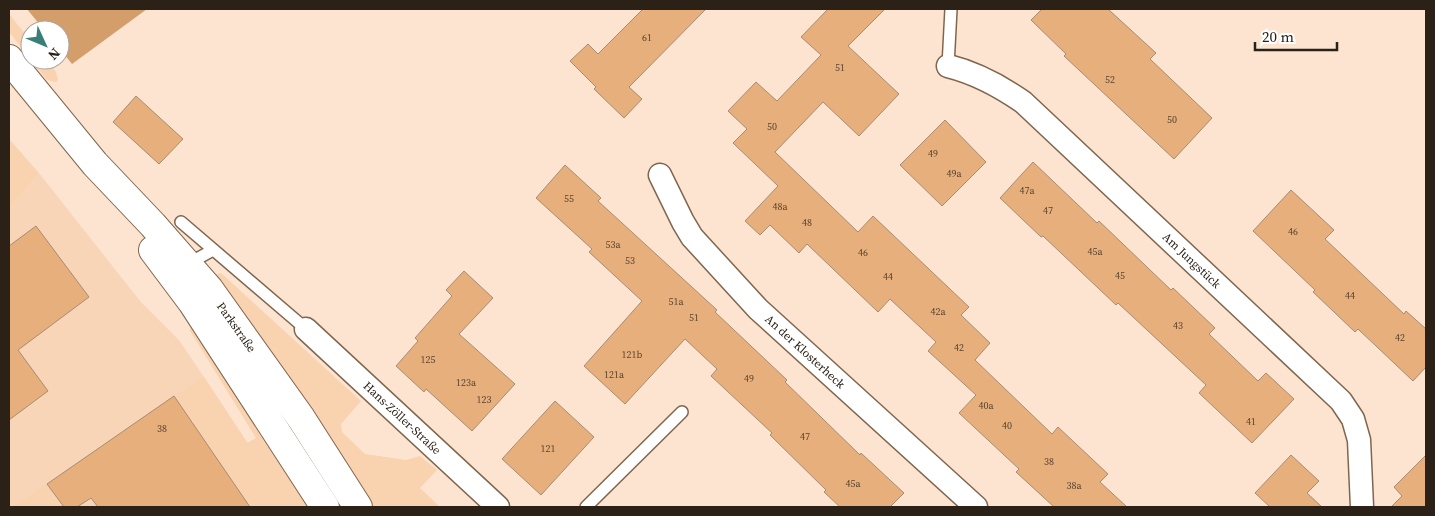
<svg xmlns="http://www.w3.org/2000/svg" width="1435" height="516" font-family="'Source Serif 4',serif">
  <style>
    .built { fill: #f8d5b6 }
    .green { fill: #f9d2af }
    .forest { fill: #d49e6b }
    .building { fill: #e6af7c; stroke: #a78c75 }
    .lines { fill: none; stroke-linecap: round; stroke-linejoin: round }
    .lane-casing { stroke: #7f664f; stroke-width: 14 }
    .street-casing { stroke: #7f664f; stroke-width: 25 }
    .secondary-casing { stroke: #7f664f; stroke-width: 30 }
    .lane { stroke: #fff; stroke-width: 11 }
    .street { stroke: #fff; stroke-width: 22 }
    .secondary { stroke: #fff; stroke-width: 28 }
    .labels { text-anchor: middle; stroke-width: 4; stroke-linejoin: round; paint-order: stroke }
    .number-label { font-size: 10px; fill: #5a4430 }
    .street-label { font-size: 12px; fill: #2b2117; stroke: #fff }
  </style>
  <rect width="100%" height="100%" fill="#fce4d0"/>
  <!-- built -->
  <path class="built" d="M39 173 140 301 179 340 204 377 290 507H9V208Z"/>
  <!-- green -->
  <g class="green">
    <path d="M9 14 30 40V58L9 32Z"/>
    <path d="M31 60H46L56 72 58 80 56 82 47 80Z"/>
    <path d="M9 139 39 173 9 208Z"/>
    <path d="M221 273 361 401 341 424 342 432 365 454 406 460 420 456 437 470 420 488 440 507H370L211 275Z"/>
    <path d="M192 328 198 331 319 507H250L174 396 204 377 247 443 256 438 189 329Z"/>
    <path d="M47 484 64 507H13Z"/>
  </g>
  <!-- forest -->
  <path class="forest" d="M27 9H147L72 64 60 49V30H44Z"/>
  <!-- building -->
  <g class="building">
    <path d="M643 9H706L629 87 642 99 624 118 594 89 596 87 570 61 588 44 598 54Z"/>
    <path d="M828 9H885L848 46 899 94 859 136 823 102 775 152 858 232 873 216 969 307 961 315 990 343 975 360 1052 434 1058 427 1108 474 1100 482 1127 507H1054L1016 472 1019 469 959 413 976 395 928 351 936 342 890 299 878 312 807 244 799 253 770 225 760 235 745 221 778 186 733 143 747 129 728 111 756 82 777 101 821 55 801 37Z"/>
    <path d="M1042 9H1108L1156 53 1150 59 1212 118 1174 159 1064 56 1066 54 1031 20Z"/>
    <path d="M136 96 183 139 159 164 113 122Z"/>
    <path d="M945 120 986 162 942 206 900 165Z"/>
    <path d="M1033 162 1097 223 1099 221 1171 290 1173 288 1215 328 1209 334 1258 381 1266 373 1294 399 1252 443 1199 393 1206 385 1118 303 1116 305 1043 236 1041 237 1000 198Z"/>
    <path d="M565 165 601 198 598 201 717 310 715 312 787 380 785 382 860 455 861 453 904 493 890 507H840L824 492 826 490 770 435 772 433 711 376 717 369 685 339 625 404 584 366 642 301 589 252 592 249 536 198Z"/>
    <path d="M1291 190 1334 230 1325 239 1404 314 1406 311 1426 329V367L1413 381 1358 329 1355 332 1313 292 1315 290 1253 231Z"/>
    <path d="M36 226 89 297 18 350 48 391 9 420V246Z"/>
    <path d="M464 271 493 298 459 334 515 384 472 431 426 389 424 392 396 366 418 341 415 338 452 296 446 290Z"/>
    <path d="M174 396 250 507H98L91 498 77 507H64L47 484Z"/>
    <path d="M555 401 594 437 541 495 502 459Z"/>
    <path d="M1291 455 1319 481 1307 493 1322 507H1270L1255 493Z"/>
    <path d="M1426 455V507H1391L1402 496 1394 487Z"/>
  </g>
  <g class="lines">
    <!-- lane casing -->
    <g class="lane-casing">
      <g id="lane">
        <path d="M948 66 951 9"/>
        <path d="M181 222 306 329"/>
        <path d="M186 265 213 250"/>
        <path d="M586 507 682 412"/>
      </g>
    </g>
    <!-- street casing -->
    <g class="street-casing">
      <g id="street">
        <path id="s1" d="M948 66C976 73 1000 86 1023 102L1341 401 1353 419 1359 440 1362 507"/>
        <path id="s2" d="M660 175 683 222 692 237 758 309 976 507"/>
        <path id="s3" d="M306 329 498 507"/>
      </g>
    </g>
    <!-- secondary casing -->
    <g class="secondary-casing">
      <g id="secondary">
        <path id="s4" d="M9 59 95 164 153 225 209 289 301 418 358 507"/>
        <path d="M153 250 192 302 325 507"/>
      </g>
    </g>
    <!-- lane -->
    <use href="#lane" class="lane"/>
    <!-- street -->
    <use href="#street" class="street"/>
    <!-- secondary -->
    <use href="#secondary" class="secondary"/>
  </g>
  <g class="labels">
    <!-- number labels -->
    <g class="number-label">
      <text x="647" y="41">61</text>
      <text x="840" y="71">51</text>
      <text x="1110" y="83">52</text>
      <text x="1172" y="123">50</text>
      <text x="772" y="130">50</text>
      <text x="933" y="157">49</text>
      <text x="954" y="177">49a</text>
      <text x="1027" y="194">47a</text>
      <text x="569" y="202">55</text>
      <text x="780" y="210">48a</text>
      <text x="1048" y="214">47</text>
      <text x="807" y="226">48</text>
      <text x="1293" y="235">46</text>
      <text x="613" y="248">53a</text>
      <text x="1095" y="255">45a</text>
      <text x="863" y="256">46</text>
      <text x="630" y="264">53</text>
      <text x="1120" y="279">45</text>
      <text x="888" y="280">44</text>
      <text x="1350" y="299">44</text>
      <text x="676" y="305">51a</text>
      <text x="938" y="315">42a</text>
      <text x="694" y="321">51</text>
      <text x="1178" y="329">43</text>
      <text x="1400" y="341">42</text>
      <text x="959" y="351">42</text>
      <text x="632" y="358">121b</text>
      <text x="428" y="363">125</text>
      <text x="614" y="378">121a</text>
      <text x="749" y="382">49</text>
      <text x="466" y="386">123a</text>
      <text x="484" y="403">123</text>
      <text x="986" y="409">40a</text>
      <text x="1251" y="425">41</text>
      <text x="1007" y="429">40</text>
      <text x="162" y="432">38</text>
      <text x="805" y="440">47</text>
      <text x="548" y="452">121</text>
      <text x="1049" y="465">38</text>
      <text x="853" y="487">45a</text>
      <text x="1074" y="489">38a</text>
    </g>
    <!-- street labels -->
    <g class="street-label">
      <text dy="4" stroke="none"><textPath href="#s1" startOffset="315">Am Jungstück</textPath></text>
      <text dy="4" stroke="none"><textPath href="#s4" startOffset="352">Parkstraße</textPath></text>
      <text dy="4" stroke="none"><textPath href="#s2" startOffset="231">An der Klosterheck</textPath></text>
      <text dy="4" stroke="none"><textPath href="#s3" startOffset="131">Hans-Zöller-Straße</textPath></text>
    </g>
  </g>
  <!-- border -->
  <rect width="1435" height="516" fill="none" stroke="#2b2117" stroke-width="20"/>
  <!-- north arrow -->
  <g transform="translate(45 45) rotate(134)"><circle r="24" fill="#ffffff" stroke="#aaa6a2"/>
  <path d="M0-4L9 19L0 12L-9 19Z" fill="#387f77"/>
  <text y="-8" font-size="14" font-weight="bold" text-anchor="middle" fill="#2b2117">N</text>
  </g>
  <!-- scale -->
  <path d="M1255 42v8h82v-8" fill="none" stroke="#2b2117" stroke-width="2.5"/>
  <text x="1262" y="42" font-size="15" fill="#2b2117" stroke="#ffffff" stroke-width="4" paint-order="stroke">20 m</text>
</svg>
